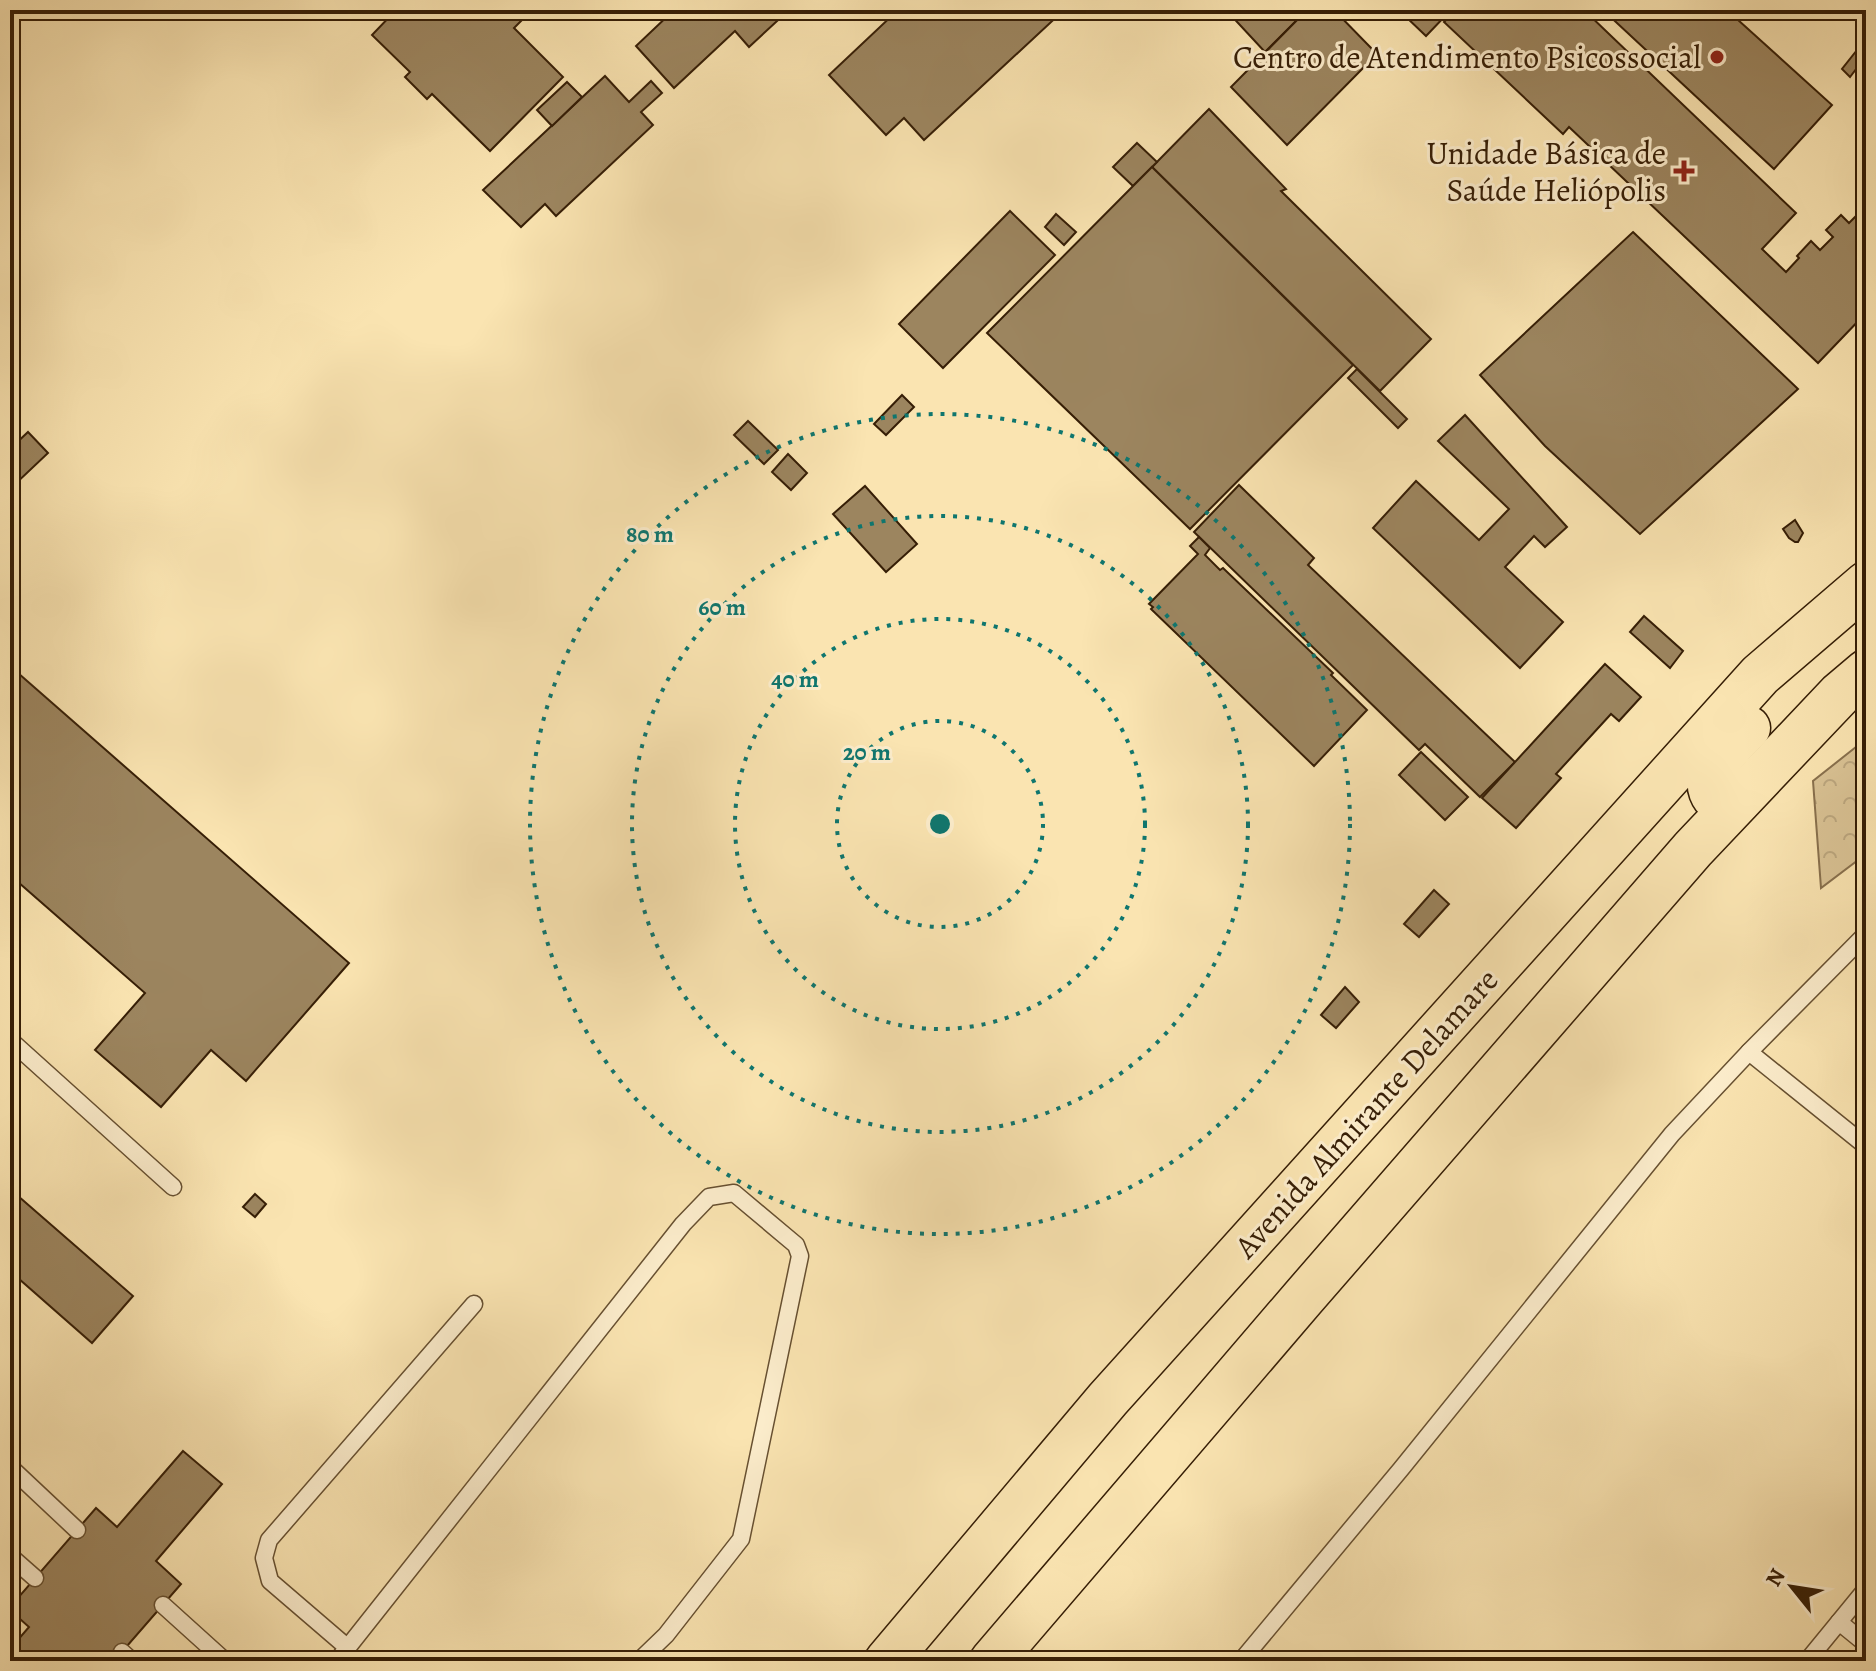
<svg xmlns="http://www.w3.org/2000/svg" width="1876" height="1671" font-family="Alegreya,serif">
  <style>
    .forest { fill: url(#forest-crowns); stroke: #88704d; stroke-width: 2 }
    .building { fill: #9c855f; stroke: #361e06; stroke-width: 2 }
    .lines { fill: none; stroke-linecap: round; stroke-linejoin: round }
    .lane-casing { stroke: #675031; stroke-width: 19 }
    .primary-casing { stroke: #361e06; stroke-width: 47 }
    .lane { stroke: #fcedcc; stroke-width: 16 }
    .primary { stroke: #fae4b1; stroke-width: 44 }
    .ring { fill: none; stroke: #0f766e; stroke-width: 4; stroke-dasharray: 4 8 }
    .poi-dot { fill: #8f2418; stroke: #fcedcc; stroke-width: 3 }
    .labels { text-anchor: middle; stroke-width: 6; stroke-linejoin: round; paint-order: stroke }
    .poi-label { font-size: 32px; fill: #361e06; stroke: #fcedcc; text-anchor: end }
    .street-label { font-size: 32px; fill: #361e06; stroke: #fcedcc }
    .centre { fill: #0f766e; stroke: #fcedcc; stroke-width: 4 }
    .ring-label { font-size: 24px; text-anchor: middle; font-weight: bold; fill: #0f766e; stroke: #fcedcc; stroke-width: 6; stroke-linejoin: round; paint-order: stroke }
  </style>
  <defs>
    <pattern id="forest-crowns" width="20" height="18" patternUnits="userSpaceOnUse" patternTransform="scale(2)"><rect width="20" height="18" fill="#d9c294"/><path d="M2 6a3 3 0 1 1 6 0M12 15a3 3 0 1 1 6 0" fill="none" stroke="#bba67e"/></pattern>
  </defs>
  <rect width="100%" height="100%" fill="#fae4b1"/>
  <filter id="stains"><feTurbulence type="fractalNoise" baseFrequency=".0025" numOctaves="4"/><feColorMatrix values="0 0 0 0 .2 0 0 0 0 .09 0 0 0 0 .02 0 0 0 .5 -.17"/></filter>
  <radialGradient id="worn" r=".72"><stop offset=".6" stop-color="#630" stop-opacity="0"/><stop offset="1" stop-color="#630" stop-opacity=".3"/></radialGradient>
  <!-- forest -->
  <path class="forest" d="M1866 739V854L1821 888 1813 781Z"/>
  <!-- building -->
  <g class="building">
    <path d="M396 10H522L527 15 514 28 563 77 490 151 432 94 427 99 405 77 410 72 372 35Z"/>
    <path d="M674 10H789L749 47 735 31 674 88 636 46Z"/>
    <path d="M898 10H1064L924 140 904 118 886 135 829 75Z"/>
    <path d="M1226 10H1307L1265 52Z"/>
    <path d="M1307 10H1334L1377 54 1287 145 1231 87Z"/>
    <path d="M1409 10H1447L1449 12 1426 36 1404 15Z"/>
    <path d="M1456 10H1584L1796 213 1762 249 1786 272 1799 258 1797 256 1811 241 1820 250 1833 237 1826 230 1841 215 1849 223 1864 208 1866 210V299L1857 309 1864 315 1818 363 1569 127 1563 134 1444 22Z"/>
    <path d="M1603 10H1727L1832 105 1774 169Z"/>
    <path d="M1857 50 1866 56 1850 77 1842 69Z"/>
    <path d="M605 76 629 102 651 81 662 93 641 112 653 125 556 216 545 204 521 227 483 190Z"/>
    <path d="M567 82 582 97 552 126 537 110Z"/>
    <path d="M1209 109 1286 189 1281 191 1431 339 1380 391 1152 167Z"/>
    <path d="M1137 143 1157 162 1133 186 1113 167Z"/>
    <path d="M1152 167 1353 365 1190 529 987 333Z"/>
    <path d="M1010 211 1055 255 943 368 899 324Z"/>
    <path d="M1056 214 1076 232 1064 245 1045 227Z"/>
    <path d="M1633 232 1798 389 1640 534 1545 446 1480 375Z"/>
    <path d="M1357 369 1407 419 1398 428 1348 378Z"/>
    <path d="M902 395 914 407 886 435 874 424Z"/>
    <path d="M1465 415 1567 527 1545 547 1534 536 1505 567 1563 622 1520 668 1373 528 1416 481 1479 540 1509 509 1438 441Z"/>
    <path d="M748 421 778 450 764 464 734 435Z"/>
    <path d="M28 432 48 453 10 489V449Z"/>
    <path d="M788 454 807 473 791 490 772 472Z"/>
    <path d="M1239 485 1314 558 1308 565 1515 762 1480 797 1425 744 1419 750 1194 532Z"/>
    <path d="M865 486 917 544 886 572 833 514Z"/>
    <path d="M1795 520 1803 533 1798 542H1795L1789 538 1783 529Z"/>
    <path d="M1199 537 1210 548 1205 555 1220 570 1223 568 1333 673 1331 675 1367 710 1314 766 1151 609 1153 607 1149 604 1198 554 1190 546Z"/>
    <path d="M1644 616 1683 651 1670 668 1630 632Z"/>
    <path d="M1605 664 1641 697 1619 721 1611 714 1556 774 1561 778 1516 828 1482 798Z"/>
    <path d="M10 666 349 963 246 1081 211 1050 161 1107 95 1050 145 993 10 875Z"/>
    <path d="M1421 752 1468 797 1445 820 1399 775Z"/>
    <path d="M1434 890 1449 904 1419 937 1404 924Z"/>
    <path d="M1345 987 1359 1002 1336 1028 1321 1015Z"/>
    <path d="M10 1189 133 1296 92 1343 10 1271Z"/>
    <path d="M255 1194 266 1204 255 1217 243 1207Z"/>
    <path d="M183 1451 222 1484 156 1561 181 1584 114 1661H10V1649L29 1627 10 1610V1607L96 1508 117 1527Z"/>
  </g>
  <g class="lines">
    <!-- lane casing -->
    <g class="lane-casing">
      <g id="lane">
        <path d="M10 1040 173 1187"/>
        <path d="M1749 1052 1866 1146"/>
        <path d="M10 1467 77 1530"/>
        <path d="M10 1556 35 1578"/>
        <path d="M163 1605 225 1661"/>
        <path d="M1839 1622 1866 1644"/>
        <path d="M348 1648 270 1581 264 1558 269 1540 474 1304"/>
        <path d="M122 1652 132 1661"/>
        <path d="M337 1661 683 1224 709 1197 734 1193 796 1245 800 1256 741 1539 666 1635 639 1661"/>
        <path d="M1241 1661 1401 1469 1672 1134 1749 1052 1866 934"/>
        <path d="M1807 1661 1866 1589"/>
      </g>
    </g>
    <!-- primary casing -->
    <g class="primary-casing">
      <g id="primary">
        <path d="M1738 801C1727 803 1716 804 1711 791 1703 770 1734 743 1748 728"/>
        <path d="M887 1661 1108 1399 1760 675 1866 584"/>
        <path d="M992 1661 1303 1298 1693 849 1840 694 1866 672"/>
      </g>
    </g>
    <!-- lane -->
    <use href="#lane" class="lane"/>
    <!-- primary -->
    <use href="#primary" class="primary"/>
  </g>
  <!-- distance rings -->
  <g class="ring">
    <circle cx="940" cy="824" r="103"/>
    <circle cx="940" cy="824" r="205"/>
    <circle cx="940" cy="824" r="308"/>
    <circle cx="940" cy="824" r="410"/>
  </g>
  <!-- markers -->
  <g class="poi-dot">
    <circle cx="1717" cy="57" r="8"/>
    <path d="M1680 159h8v8h8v8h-8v8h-8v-8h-8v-8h8z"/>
  </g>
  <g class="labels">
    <!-- poi labels -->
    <g class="poi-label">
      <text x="1701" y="68">Centro de Atendimento Psicossocial</text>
      <text x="1666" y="164">Unidade Básica de<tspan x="1666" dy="37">Saúde Heliópolis</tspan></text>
    </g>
    <!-- street labels -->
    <g class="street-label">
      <text transform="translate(1366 1113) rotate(-48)" y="11">Avenida Almirante Delamare</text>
    </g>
  </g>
  <circle cx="940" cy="824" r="12" class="centre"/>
  <g class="ring-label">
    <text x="650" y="542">80 m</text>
    <text x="722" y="615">60 m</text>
    <text x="795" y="687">40 m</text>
    <text x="867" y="760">20 m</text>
  </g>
  <!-- margin -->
  <rect width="1876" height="1671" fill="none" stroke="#fae4b1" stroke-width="40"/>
  <rect x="12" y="12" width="1852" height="1647" fill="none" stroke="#361e06" stroke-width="4"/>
  <rect x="20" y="20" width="1836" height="1631" fill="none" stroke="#361e06" stroke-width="2"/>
  <!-- north arrow -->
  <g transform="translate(1792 1587) rotate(300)" stroke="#fcedcc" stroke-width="6" paint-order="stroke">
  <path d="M0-6L14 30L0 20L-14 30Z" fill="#361e06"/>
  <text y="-12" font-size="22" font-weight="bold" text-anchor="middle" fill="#361e06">N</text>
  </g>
  <rect width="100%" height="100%" filter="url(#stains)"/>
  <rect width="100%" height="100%" fill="url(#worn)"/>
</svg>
